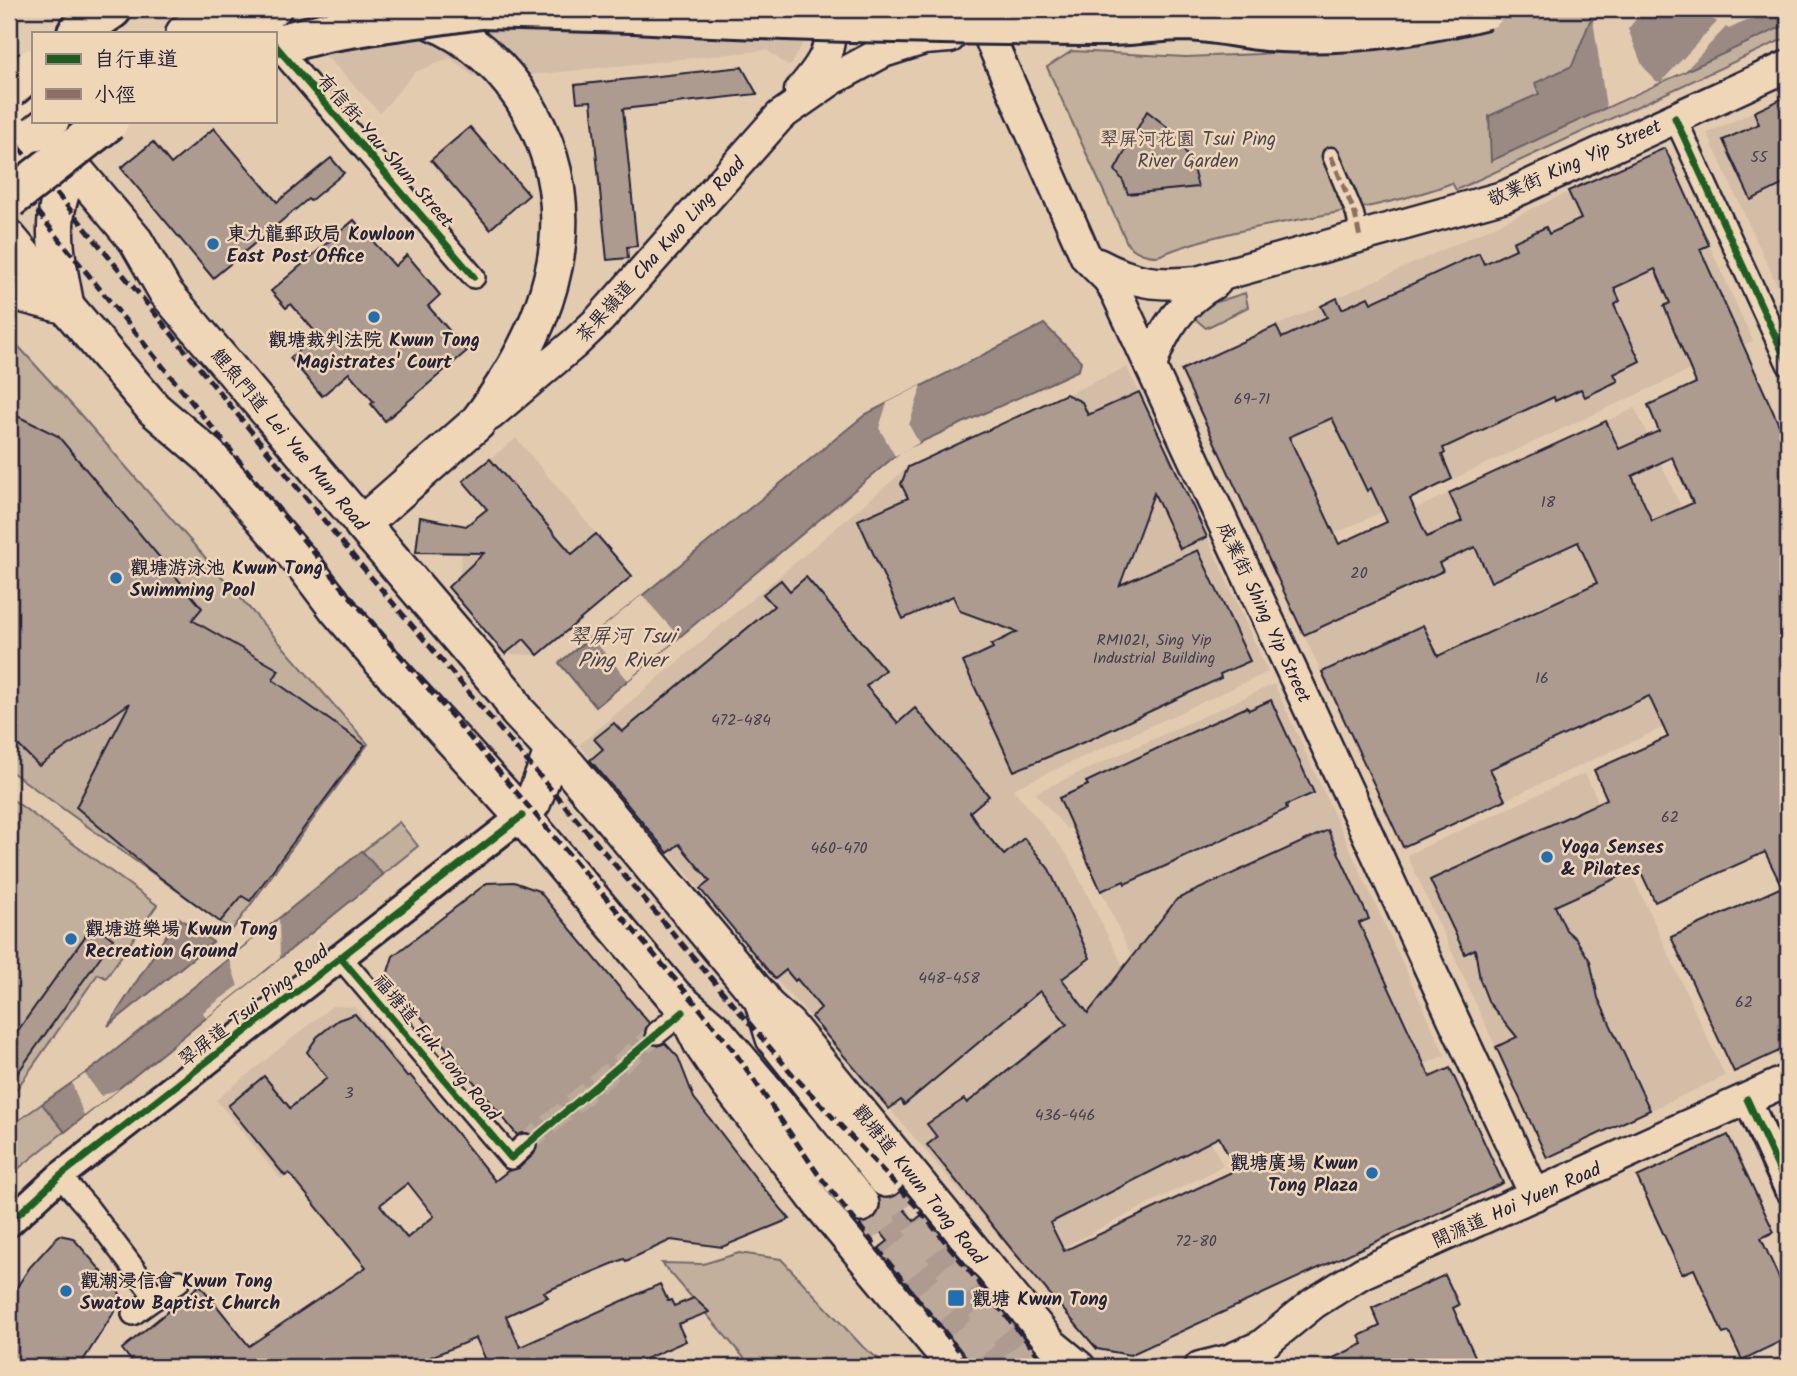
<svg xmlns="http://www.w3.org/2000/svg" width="1797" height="1376" font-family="Kalam,'LXGW WenKai TC',sans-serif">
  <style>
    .built { fill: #d3bda6 }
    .green { fill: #c2af9c; stroke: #72686c; stroke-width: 2 }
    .water { fill: #9a8a83; stroke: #6a6066; stroke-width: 2 }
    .pier { fill: #e3cbb0 }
    .building { fill: #ad9b8f; stroke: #22223b; stroke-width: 2; fill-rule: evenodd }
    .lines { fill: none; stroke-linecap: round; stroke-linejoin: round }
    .minor-tunnel { stroke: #bca999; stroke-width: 21; stroke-dasharray: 21 10; stroke-linecap: butt }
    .trunk-tunnel { stroke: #bca999; stroke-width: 35; stroke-dasharray: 35 18; stroke-linecap: butt }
    .pedestrian-casing { stroke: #22223b; stroke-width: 21 }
    .minor-casing { stroke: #22223b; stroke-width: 26 }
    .tertiary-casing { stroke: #22223b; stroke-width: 32 }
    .secondary-casing { stroke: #22223b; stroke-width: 35 }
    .primary-casing { stroke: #22223b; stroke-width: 38 }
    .trunk-casing { stroke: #22223b; stroke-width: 40 }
    .motorway-casing { stroke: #22223b; stroke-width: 44 }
    .pedestrian { stroke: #efd6b7; stroke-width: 16 }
    .minor { stroke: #efd6b7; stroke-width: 21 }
    .tertiary { stroke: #efd6b7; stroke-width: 26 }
    .secondary { stroke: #efd6b7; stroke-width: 30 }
    .primary { stroke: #efd6b7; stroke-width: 33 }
    .trunk { stroke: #efd6b7; stroke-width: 35 }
    .motorway { stroke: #efd6b7; stroke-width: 38 }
    .rail { stroke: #22223b; stroke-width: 5; stroke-dasharray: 10 5; stroke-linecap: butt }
    .trunk-bridge-casing { stroke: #22223b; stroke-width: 40; stroke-linecap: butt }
    .motorway-bridge-casing { stroke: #22223b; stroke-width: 44; stroke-linecap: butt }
    .trunk-bridge { stroke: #efd6b7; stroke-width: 35 }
    .motorway-bridge { stroke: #efd6b7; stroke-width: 38 }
    .quiet { stroke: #8d6e63; stroke-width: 5; stroke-dasharray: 10 5; stroke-linecap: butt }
    .cycleway-casing { stroke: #efd6b7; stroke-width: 11 }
    .cycleway { stroke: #1b5e20; stroke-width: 7 }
    .poi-dot { fill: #1f6fb2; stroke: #efd6b7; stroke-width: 2.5 }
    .labels { text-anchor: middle; stroke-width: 5; stroke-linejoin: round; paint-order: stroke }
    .number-label { font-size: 16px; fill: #454050 }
    .park-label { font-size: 19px; fill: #4a4553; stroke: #efd6b7 }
    .street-label { font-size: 19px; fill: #22223b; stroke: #efd6b7 }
    .poi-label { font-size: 19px; font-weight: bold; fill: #22223b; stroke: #efd6b7; text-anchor: start }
    .water-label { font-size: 21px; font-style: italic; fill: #464151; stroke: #efd6b7 }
  </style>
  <rect width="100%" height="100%" fill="#e3cbb0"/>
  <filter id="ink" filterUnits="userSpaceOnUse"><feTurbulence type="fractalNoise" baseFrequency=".0143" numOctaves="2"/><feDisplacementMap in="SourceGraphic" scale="14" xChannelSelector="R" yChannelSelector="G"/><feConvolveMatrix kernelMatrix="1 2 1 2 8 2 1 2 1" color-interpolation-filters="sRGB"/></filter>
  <g filter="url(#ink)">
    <!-- built -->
    <g class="built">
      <path d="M800 9 805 39 792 64 788 66 767 50 541 74 473 76 450 58 415 72 380 113 283 10Z"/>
      <path d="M1788 96V309L1707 133Z"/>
      <path d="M1665 148 1753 341 1271 563 1226 466 1321 423 1276 326Z"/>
      <path d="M1127 367 1188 498 1162 511 1180 549 1207 537 1268 672 1013 789 1067 854 1223 1166 1025 1267 811 1017 775 979 579 745 908 467Z"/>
      <path d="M1635 408 1762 682 1403 847 1275 573Z"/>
      <path d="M516 438 632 576 538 655 505 654 448 587 459 577 466 526 487 509 463 481Z"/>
      <path d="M1274 684 1445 1055 1227 1153 1165 1030 1072 827 1067 829 1035 793Z"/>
      <path d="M1585 773 1725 1076 1547 1158 1407 855Z"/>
      <path d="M332 1006 354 1007 410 1075 281 1179 216 1100Z"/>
    </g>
    <!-- green -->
    <g class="green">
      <path d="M1510 9H1788V37L1456 190 1452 183C1358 219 1252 217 1158 256 1145 256 1138 253 1128 245L1047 67 1072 51 1186 57 1259 54 1332 47 1476 19Z"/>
      <path d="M1245 293 1248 307 1206 328 1193 317 1210 304Z"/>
      <path d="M9 336 79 413 368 744 232 930 9 770Z"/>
      <path d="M9 797 157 905 106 978 98 974 13 1094 9 1091Z"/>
      <path d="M399 822 418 846 18 1169 9 1167V1127L96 1066Z"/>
      <path d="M739 1253 781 1259 863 1347 889 1367H752L662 1263 703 1264Z"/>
    </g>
    <!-- water -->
    <g class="water">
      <path d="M1618 9H1788V24L1491 161 1489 116 1539 94 1535 83 1572 66 1590 21Z"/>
      <path d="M1044 324 1081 361 1079 370 901 451 596 707 559 663 866 414Z"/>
      <path d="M362 851 383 875 65 1132 42 1104 96 1066Z"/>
      <path d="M178 917 213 942 108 1026Z"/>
    </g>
    <!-- pier -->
    <g class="pier">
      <path d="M1618 9H1644L1628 29 1642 65 1656 81 1661 82 1717 22 1699 9H1768L1767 11 1729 29 1726 27 1685 71 1606 107 1593 20Z"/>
      <path d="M922 385 909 425 919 443 895 456 879 428 887 403Z"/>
      <path d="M642 595 679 637 628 680 591 637Z"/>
      <path d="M279 919 280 958 206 1018 203 1012 238 986 229 959Z"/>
      <path d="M85 1074 101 1096 120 1088 84 1116 72 1083Z"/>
    </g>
    <!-- building -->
    <g class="building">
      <path d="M742 67 757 94 623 109 637 246 627 247 628 258 607 260 591 101 577 102 575 85Z"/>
      <path d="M1788 96V182L1751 200 1723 140 1759 124 1754 112Z"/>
      <path d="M1147 111 1166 126 1181 144 1192 165 1198 187 1128 194 1123 181 1115 170Z"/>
      <path d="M470 127 529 195 490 229 431 160Z"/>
      <path d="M214 128 277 202 331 158 344 173 310 201 308 199 213 278 121 168 153 142 171 164Z"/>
      <path d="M1665 148 1709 245 1700 249 1788 445V1047L1734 1072 1671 937 1782 887 1765 852 1655 902 1639 868 1555 906 1566 930 1576 939 1590 961 1598 998 1650 1110 1547 1158 1496 1047 1517 1037 1489 1003 1480 980 1475 949 1465 954 1430 880 1607 799 1594 770 1668 737 1649 696 1490 769 1505 800 1403 847 1322 672 1423 625 1438 656 1597 583 1578 542 1491 582 1475 547 1439 563 1443 571 1304 635 1181 370 1276 326 1282 338 1327 317 1321 306 1337 298 1342 309 1368 297 1371 303 1479 253 1484 264 1516 249 1513 242 1546 227 1549 234 1581 219 1568 191ZM1655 269 1670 303 1664 306 1696 383 1648 405 1659 431 1619 449 1606 421 1449 493 1462 521 1427 537 1410 499 1452 479 1442 455 1445 453 1443 448 1554 397 1555 401 1581 389 1585 397 1618 381 1614 374 1640 361 1614 305 1620 301 1614 288ZM1332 418 1367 491 1371 488 1387 522 1339 544 1289 437ZM1672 457 1693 503 1652 521 1632 476Z"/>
      <path d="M354 220 395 266 407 255 419 269 440 295 428 306 467 351 385 421 371 404 374 402 349 373 322 396 290 358 317 334 291 304 286 308 271 291Z"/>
      <path d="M1139 392 1207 537 1180 549 1154 493 1120 585 1198 550 1250 661 1220 674 1221 678 1089 740 1014 771 963 662 993 648 991 645 1017 632 960 611 953 596 903 619 858 520 908 498 901 484 908 467 1066 394 1082 402 1088 415Z"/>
      <path d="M9 412 58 436 202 608 192 620 279 670 273 680 365 745 250 901 242 896 220 922 150 870 76 807 130 703 39 766 9 736Z"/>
      <path d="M490 459 572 554 596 534 632 576 538 655 524 639 505 654 448 587 484 553 416 552 420 517 466 526 487 509 463 481Z"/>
      <path d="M806 577 885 670 866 686 898 723 915 708 989 796 970 812 979 826 1004 855 1024 838 1049 869 1090 958 1062 979 1088 1013 1177 899 1328 830 1369 919 1359 923 1430 1077 1450 1068 1503 1183 1130 1355 1097 1349 1013 1251 927 1145 937 1137 927 1124 964 1099 967 1103 1067 1024 1040 991 904 1105 901 1100 889 1109 811 1017 821 1008 797 979 795 981 786 970 775 979 700 889 710 881 679 844 668 853 590 760 603 749 594 739 614 723 622 732 774 606 763 594 781 580 790 591ZM1219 1137 1236 1170 1064 1251 1050 1223Z"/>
      <path d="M1271 700 1314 793 1286 805 1287 809 1170 864 1125 884 1124 881 1101 891 1059 798 1088 785 1086 782 1205 726 1247 707 1249 710Z"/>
      <path d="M514 882 539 891 649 1023 644 1034 647 1042 658 1046 665 1043 678 1057 694 1098 761 1185 790 1219 722 1247 671 1240 626 1261 624 1259 544 1292 548 1297 506 1316 520 1347 660 1284 668 1301 671 1300 674 1306 694 1298 709 1312 678 1324 686 1341 627 1367H489L476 1338 407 1367H136L122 1349 200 1285 249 1346 366 1267 289 1173 285 1176 228 1106 264 1076 290 1108 327 1078 307 1052 317 1037 338 1020 355 1014 407 1077 410 1075 495 1181 508 1171 519 1168 534 1154 538 1143 535 1137 528 1132 517 1135 387 975 393 956 487 883ZM408 1183 434 1216 407 1238 380 1205Z"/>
      <path d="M94 924 113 939 9 1085V1043Z"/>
      <path d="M1728 1135 1774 1232 1761 1238 1788 1298V1338L1742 1360 1729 1332 1723 1334 1694 1269 1682 1274 1637 1177Z"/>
      <path d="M903 1208 914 1221 923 1214 1038 1355 1053 1367H970L966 1356 878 1249 888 1241 877 1228Z"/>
      <path d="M59 1235 73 1238 117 1289 120 1294 118 1306 79 1367H9V1314L16 1302 9 1299 30 1267Z"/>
      <path d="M1445 1275 1459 1305 1453 1308 1480 1367H1314L1363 1344 1359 1336 1380 1326 1372 1308Z"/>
    </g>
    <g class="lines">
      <!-- minor-tunnel -->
      <path class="minor-tunnel" d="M525 1145 657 1033"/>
      <!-- trunk-tunnel -->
      <g class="trunk-tunnel">
        <path d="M886 1179 973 1293 1033 1367"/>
        <path d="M861 1204 990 1367"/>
      </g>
      <!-- pedestrian casing -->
      <g class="pedestrian-casing">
        <path id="pedestrian" d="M1331 156 1355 214 1360 238"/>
      </g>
      <!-- minor casing -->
      <g class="minor-casing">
        <g id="minor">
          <path d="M275 45 474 277"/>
          <path d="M1675 118 1788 364"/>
          <path d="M340 957 511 1158 525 1145"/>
          <path d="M657 1033 683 1012"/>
          <path d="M60 1176 88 1208 156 1298"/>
          <path d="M133 1314 179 1281"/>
        </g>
      </g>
      <!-- tertiary casing -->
      <g class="tertiary-casing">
        <g id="tertiary">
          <path d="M1747 1099 1788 1189"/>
          <path d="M9 1223 60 1176 522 816"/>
        </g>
      </g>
      <!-- secondary casing -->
      <g class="secondary-casing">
        <g id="secondary">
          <path d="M231 33 276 9"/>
          <path d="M988 34 1086 257 1109 280 1117 294 1535 1195"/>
          <path d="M800 91C825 62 835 48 827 9"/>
          <path d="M1098 264C1134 283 1157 286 1197 282L1506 196 1788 66"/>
          <path d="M1151 367C1161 331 1183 300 1216 282"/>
          <path d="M490 415 575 343 600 319 780 116 833 79 883 52 924 39 950 37"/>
          <path d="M762 999 790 1024 1052 1344 1080 1367"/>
          <path d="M678 1002 700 1046 725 1083 817 1203 953 1367"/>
          <path d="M1200 1367 1229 1360 1261 1346 1314 1303 1362 1273 1788 1080"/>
        </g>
      </g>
      <!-- primary casing -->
      <g class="primary-casing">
        <g id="primary">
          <path d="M9 90 33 119"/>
          <path d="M56 146 136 241 166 293 362 524"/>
          <path d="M9 237 66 306"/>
        </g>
      </g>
      <!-- trunk casing -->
      <g class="trunk-casing">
        <g id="trunk">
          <path d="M409 13C456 27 495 57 522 98 593 210 552 325 477 423L362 524 507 694 517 711 568 766 762 999 774 1038 886 1179"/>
          <path d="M184 33 244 9"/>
          <path d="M9 155 36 133"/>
          <path d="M9 291 66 306 154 409 209 456 306 568 337 609 377 656 522 816 675 997 716 1032 861 1204"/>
          <path d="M66 306C60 273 50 234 59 201 62 189 67 176 72 164"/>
          <path d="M522 816 533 802 552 752"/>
        </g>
      </g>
      <!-- motorway casing -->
      <g class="motorway-casing">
        <g id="motorway">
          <path d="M480 9 634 13"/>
          <path d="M1209 19 1276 9"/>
          <path d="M77 33 112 9"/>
          <path d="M275 45 326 32 381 23"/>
        </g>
      </g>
      <!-- pedestrian -->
      <use href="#pedestrian" class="pedestrian"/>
      <!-- minor -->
      <use href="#minor" class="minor"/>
      <!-- tertiary -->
      <use href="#tertiary" class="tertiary"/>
      <!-- secondary -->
      <use href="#secondary" class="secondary"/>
      <!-- primary -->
      <use href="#primary" class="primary"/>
      <!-- trunk -->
      <use href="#trunk" class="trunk"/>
      <!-- motorway -->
      <use href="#motorway" class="motorway"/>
      <!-- rail -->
      <g class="rail">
        <path d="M9 135 354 557 794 1076 917 1207 1048 1367"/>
        <path d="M9 177 332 575 696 1004 734 1051 818 1174 972 1367"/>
      </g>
      <!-- trunk-bridge casing -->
      <g class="trunk-bridge-casing">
        <path id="trunk-bridge" d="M36 133 51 121"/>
      </g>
      <!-- motorway-bridge casing -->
      <g class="motorway-bridge-casing">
        <g id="motorway-bridge">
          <path d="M634 13C787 22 942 25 1096 26 1126 27 1156 21 1186 21 1218 22 1249 31 1281 32 1349 35 1420 26 1486 9"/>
          <path d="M381 23 481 9"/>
          <path d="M9 89 33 68"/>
          <path d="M9 199 109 121"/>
        </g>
      </g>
      <!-- trunk-bridge -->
      <use href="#trunk-bridge" class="trunk-bridge"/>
      <!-- motorway-bridge -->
      <use href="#motorway-bridge" class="motorway-bridge"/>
      <!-- quiet -->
      <path class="quiet" d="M1331 156 1355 214 1360 238"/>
      <!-- cycleway casing -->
      <g class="cycleway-casing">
        <g id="cycleway">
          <path d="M275 45 474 277"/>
          <path d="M1675 118 1788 364"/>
          <path d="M340 957 511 1158 683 1012"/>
          <path d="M1747 1099 1788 1189"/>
          <path d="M9 1223 60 1176 522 816"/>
        </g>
      </g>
      <!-- cycleway -->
      <use href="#cycleway" class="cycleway"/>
    </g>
  </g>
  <!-- markers -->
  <g class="poi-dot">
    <circle cx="213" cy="244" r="7"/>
    <circle cx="374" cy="317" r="7"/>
    <circle cx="116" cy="578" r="7"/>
    <circle cx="1547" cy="857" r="7"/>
    <circle cx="71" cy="939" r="7"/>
    <circle cx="1372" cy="1173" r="7"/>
    <circle cx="66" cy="1291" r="7"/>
    <rect x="947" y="1289" width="18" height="18" rx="3.5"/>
  </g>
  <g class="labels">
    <!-- number labels -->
    <g class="number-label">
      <text x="1759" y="162">55</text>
      <text x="1252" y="404">69-71</text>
      <text x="1548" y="507">18</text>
      <text x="1359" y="578">20</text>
      <text x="1154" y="645">RM1021, Sing Yip<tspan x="1154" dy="18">Industrial Building</tspan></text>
      <text x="1542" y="683">16</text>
      <text x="741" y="725">472-484</text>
      <text x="1670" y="822">62</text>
      <text x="839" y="853">460-470</text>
      <text x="949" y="983">448-458</text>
      <text x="1744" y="1007">62</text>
      <text x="349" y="1098">3</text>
      <text x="1065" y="1120">436-446</text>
      <text x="1196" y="1246">72-80</text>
    </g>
    <!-- park labels -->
    <g class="park-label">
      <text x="1188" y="145">翠屏河花園 Tsui Ping<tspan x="1188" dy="22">River Garden</tspan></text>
    </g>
    <!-- street labels -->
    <g class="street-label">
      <text transform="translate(386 150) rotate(49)" y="7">有信街 Yau Shun Street</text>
      <text transform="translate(1574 162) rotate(-24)" y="7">敬業街 King Yip Street</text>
      <text transform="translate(660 249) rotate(-48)" y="7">茶果嶺道 Cha Kwo Ling Road</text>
      <text transform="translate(290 439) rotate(50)" y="7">鯉魚門道 Lei Yue Mun Road</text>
      <text transform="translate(1265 612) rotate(65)" y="7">成業街 Shing Yip Street</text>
      <text transform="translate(253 1005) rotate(-38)" y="7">翠屏道 Tsui Ping Road</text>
      <text transform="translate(437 1047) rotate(50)" y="7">福塘道 Fuk Tong Road</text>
      <text transform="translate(920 1184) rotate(51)" y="7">觀塘道 Kwun Tong Road</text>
      <text transform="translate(1516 1204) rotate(-24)" y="7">開源道 Hoi Yuen Road</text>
    </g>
    <!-- poi labels -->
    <g class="poi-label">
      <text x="227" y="240">東九龍郵政局 Kowloon<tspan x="227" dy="22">East Post Office</tspan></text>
      <text x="374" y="346" text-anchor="middle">觀塘裁判法院 Kwun Tong<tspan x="374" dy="22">Magistrates' Court</tspan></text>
      <text x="130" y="574">觀塘游泳池 Kwun Tong<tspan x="130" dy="22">Swimming Pool</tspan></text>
      <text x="1561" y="853">Yoga Senses<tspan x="1561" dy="22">&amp; Pilates</tspan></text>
      <text x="85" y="935">觀塘遊樂場 Kwun Tong<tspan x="85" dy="22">Recreation Ground</tspan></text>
      <text x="1358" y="1169" text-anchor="end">觀塘廣場 Kwun<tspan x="1358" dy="22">Tong Plaza</tspan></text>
      <text x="80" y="1287">觀潮浸信會 Kwun Tong<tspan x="80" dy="22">Swatow Baptist Church</tspan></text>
      <text x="972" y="1305">觀塘 Kwun Tong</text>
    </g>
    <!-- water labels -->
    <g class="water-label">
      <text x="622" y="643">翠屏河 Tsui<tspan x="622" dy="24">Ping River</tspan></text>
    </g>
  </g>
  <!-- margin -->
  <rect width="1797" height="1376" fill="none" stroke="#efd6b7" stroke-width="35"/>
  <rect x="18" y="18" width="1762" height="1341" fill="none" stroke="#22223b" stroke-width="2.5" filter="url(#ink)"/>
  <!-- legend -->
  <rect x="32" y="32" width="245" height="91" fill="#efd6b7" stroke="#9d8e85" stroke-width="2"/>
  <rect x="46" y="54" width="35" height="10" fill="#1b5e20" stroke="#9d8e85" stroke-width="2"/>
  <text x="94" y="66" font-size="21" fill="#22223b">自行車道</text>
  <rect x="46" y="89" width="35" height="10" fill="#8d6e63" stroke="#9d8e85" stroke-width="2"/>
  <text x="94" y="102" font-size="21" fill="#22223b">小徑</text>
</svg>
